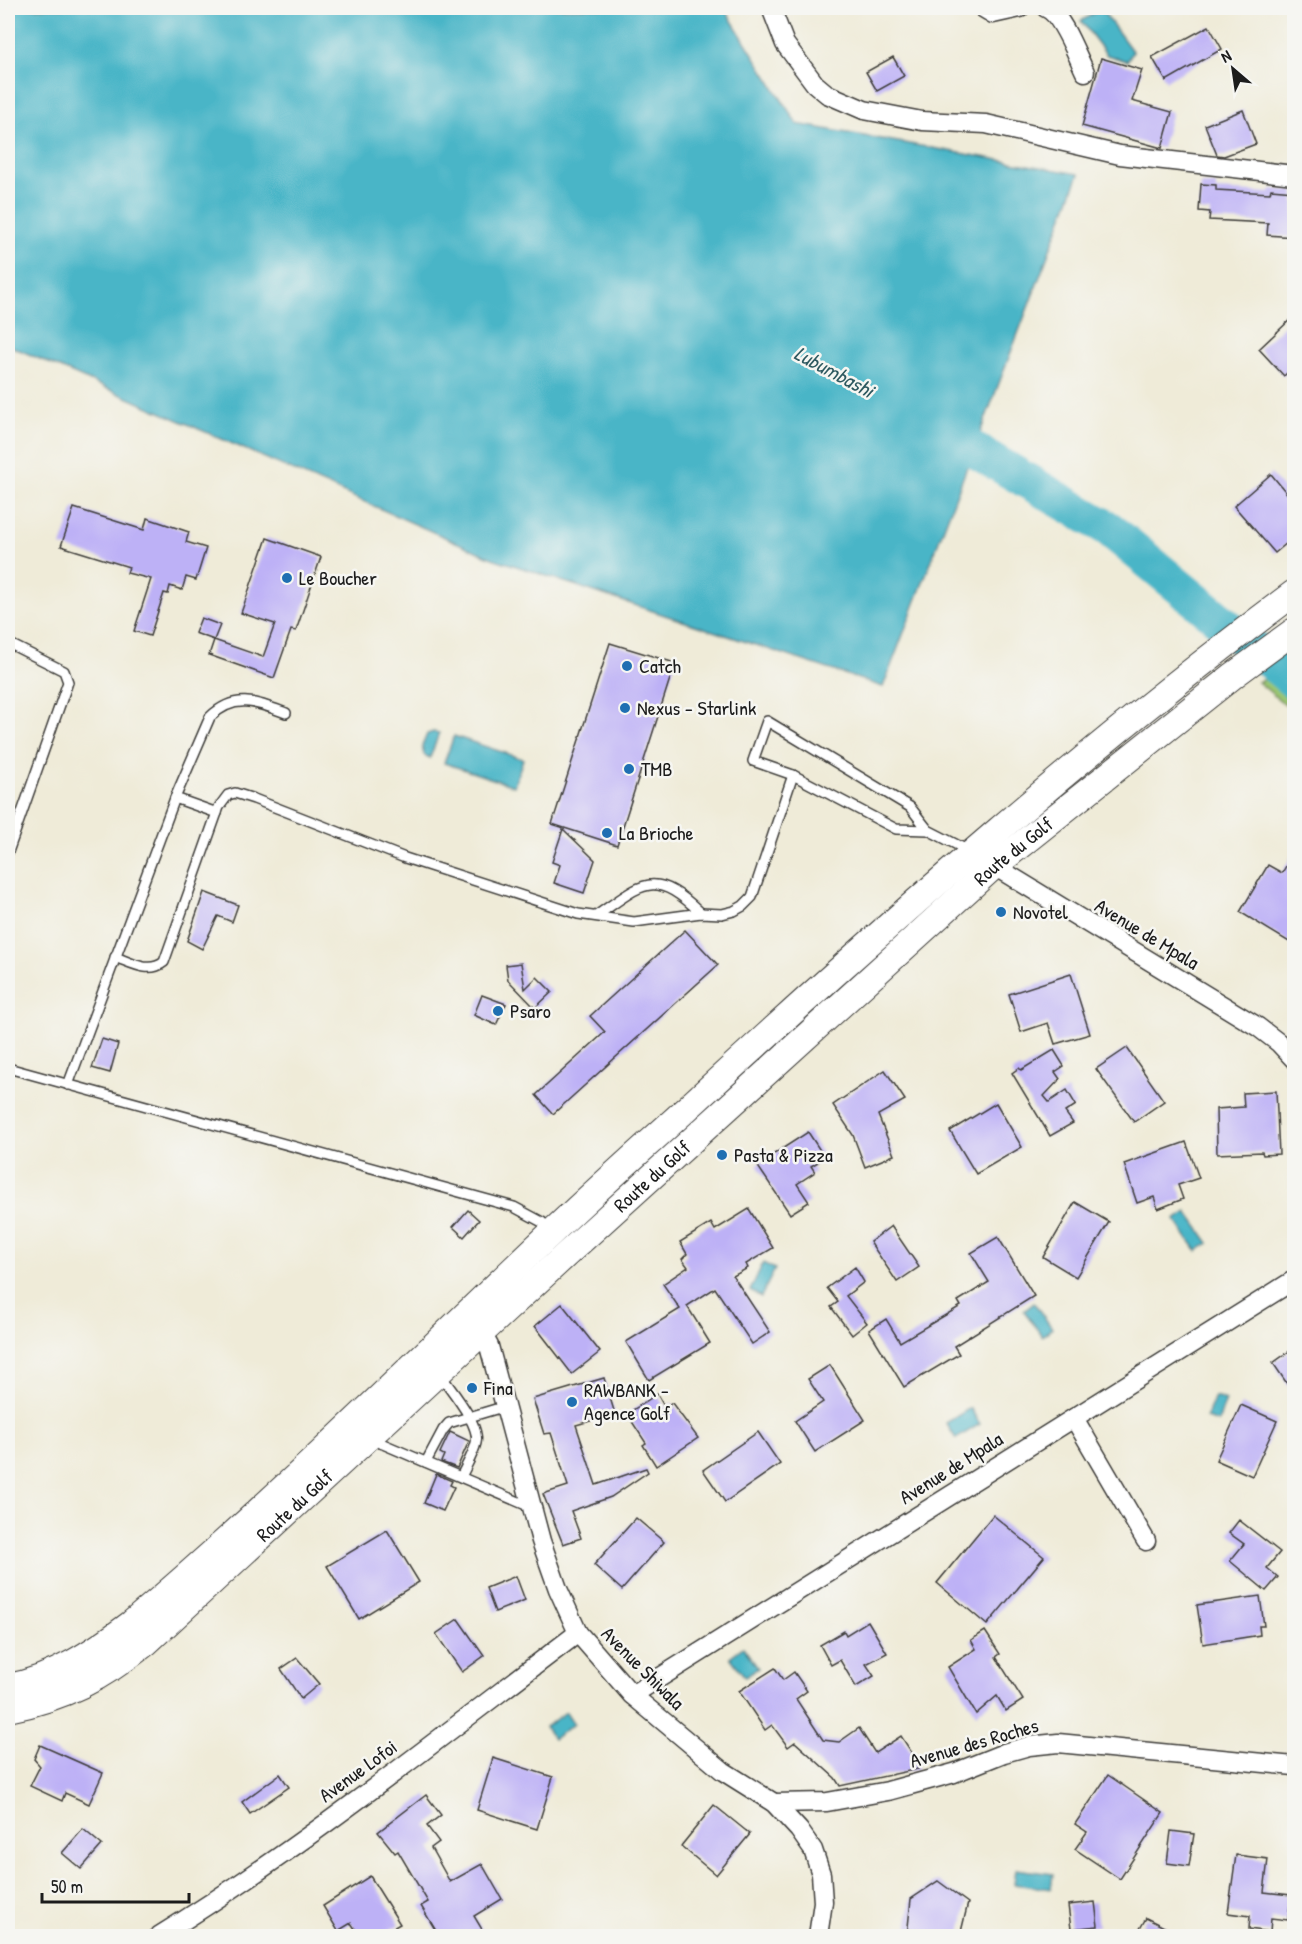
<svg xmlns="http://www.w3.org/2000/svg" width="1302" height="1944" font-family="'Patrick Hand',sans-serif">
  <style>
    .green { fill: #9bc672; stroke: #5c7147; stroke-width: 1.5 }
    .water { fill: #4ab5c7; stroke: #336872; stroke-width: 1.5 }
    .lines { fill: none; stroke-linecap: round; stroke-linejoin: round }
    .river { stroke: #4ab5c7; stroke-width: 36 }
    .building { fill: #bdb1f6 }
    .service-casing { stroke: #3c3b38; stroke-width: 12 }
    .minor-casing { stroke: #3c3b38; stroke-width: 21 }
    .secondary-casing { stroke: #3c3b38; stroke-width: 28 }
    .service { stroke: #fff; stroke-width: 9 }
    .minor { stroke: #fff; stroke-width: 18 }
    .secondary { stroke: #fff; stroke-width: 26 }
    .poi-dot { fill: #1f6fb2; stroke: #f6f6f2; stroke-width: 2 }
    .labels { text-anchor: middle; stroke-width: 5; stroke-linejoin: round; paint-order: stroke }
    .poi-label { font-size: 20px; fill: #1c1c1c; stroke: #f6f6f2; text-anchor: start }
    .street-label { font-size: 20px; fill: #1c1c1c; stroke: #f6f6f2 }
    .water-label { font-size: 21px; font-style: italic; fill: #2e5960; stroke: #f6f6f2 }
  </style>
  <rect width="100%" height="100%" fill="#f6f6f2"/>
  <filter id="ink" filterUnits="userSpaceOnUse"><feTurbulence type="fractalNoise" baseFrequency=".0167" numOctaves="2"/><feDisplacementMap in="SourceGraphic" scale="12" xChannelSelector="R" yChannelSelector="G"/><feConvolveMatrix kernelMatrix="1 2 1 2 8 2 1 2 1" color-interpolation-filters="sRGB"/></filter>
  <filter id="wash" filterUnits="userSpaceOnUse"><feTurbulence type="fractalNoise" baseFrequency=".008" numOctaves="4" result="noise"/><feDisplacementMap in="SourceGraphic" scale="24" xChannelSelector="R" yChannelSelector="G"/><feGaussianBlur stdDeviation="1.35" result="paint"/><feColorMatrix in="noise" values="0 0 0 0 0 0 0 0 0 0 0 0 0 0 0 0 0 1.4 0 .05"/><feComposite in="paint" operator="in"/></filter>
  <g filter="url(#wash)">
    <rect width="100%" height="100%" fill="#efebd8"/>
    <!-- green -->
    <path class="green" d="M1294 666V712L1258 682Z"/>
    <!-- water -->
    <g class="water">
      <path d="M8 8H724L797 124 1079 174 883 687 492 558 8 345Z"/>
      <path d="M1101 9 1133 52 1127 61 1107 55 1081 21Z"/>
      <path d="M433 732 439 733 430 758 424 755 422 746 427 734Z"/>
      <path d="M454 736 523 759 514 786 444 763Z"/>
      <path d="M1187 1212 1209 1243 1197 1251 1175 1220Z"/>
      <path d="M763 1263 775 1269 761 1297 750 1291Z"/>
      <path d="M1034 1303 1052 1328 1042 1336 1024 1311Z"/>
      <path d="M1215 1396 1226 1400 1218 1422 1206 1418Z"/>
      <path d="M970 1408 980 1424 956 1439 946 1423Z"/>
      <path d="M743 1647 758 1668 745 1677 730 1657Z"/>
      <path d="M566 1712 574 1724 553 1739 545 1727Z"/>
      <path d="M1016 1869 1053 1874 1051 1889 1014 1884Z"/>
    </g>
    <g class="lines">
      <!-- river -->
      <path class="river" d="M932 425 1109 529 1294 681"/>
    </g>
    <g id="blocks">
      <!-- building -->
      <g class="building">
        <path d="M1209 26 1222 49 1166 81 1152 57Z"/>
        <path d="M893 57 904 76 877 91 866 72Z"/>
        <path d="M1101 58 1142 70 1132 101 1172 112 1162 148 1082 126Z"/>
        <path d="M1243 110 1256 144 1224 156 1217 155 1205 125Z"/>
        <path d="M1201 184 1216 185V190L1270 193 1271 189 1294 191V237L1267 235 1268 223 1209 220 1210 212 1199 211Z"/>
        <path d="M1294 316V366L1284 376 1259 349Z"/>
        <path d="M1271 474 1294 502V537L1275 553 1234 506Z"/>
        <path d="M74 508 144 530 147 518 189 532 186 542 206 548 196 580 186 577 182 590 170 586 168 594 164 593 150 636 134 631 151 579 127 573 129 567 61 546Z"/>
        <path d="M267 538 321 557 296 631 291 630 274 678 209 655 214 640 263 657 275 624 241 613Z"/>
        <path d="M201 618 220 625 214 640 195 633Z"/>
        <path d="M610 643 675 663 617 845 552 824Z"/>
        <path d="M563 829 595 860 584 893 554 883 560 865 552 862Z"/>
        <path d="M1294 852V945L1240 912 1268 865 1282 873Z"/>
        <path d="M204 892 238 905 232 922 218 916 202 949 187 941Z"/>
        <path d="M685 930 718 965 553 1114 536 1095 605 1032 590 1016Z"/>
        <path d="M521 963 525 989 537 977 552 992 535 1008 508 980 506 965Z"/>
        <path d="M1071 974 1090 1034 1055 1044 1048 1023 1021 1032 1009 994Z"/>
        <path d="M482 995 506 1004 496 1025 474 1015Z"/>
        <path d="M102 1039 118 1044 110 1073 92 1068Z"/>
        <path d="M1127 1048 1164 1101 1134 1122 1096 1069Z"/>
        <path d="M1054 1050 1064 1066 1055 1072 1060 1079 1044 1096 1049 1102 1067 1090 1076 1105 1065 1112 1073 1123 1050 1136 1012 1073 1019 1068 1021 1070Z"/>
        <path d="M885 1070 905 1100 878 1115 894 1155 865 1167 853 1135 833 1105Z"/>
        <path d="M1276 1091 1279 1154 1263 1155 1262 1152 1217 1154 1216 1109 1244 1107 1243 1093Z"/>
        <path d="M996 1103 1022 1147 976 1174 950 1131Z"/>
        <path d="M808 1132 825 1158 811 1166 815 1172 797 1184 809 1202 790 1214 757 1165Z"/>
        <path d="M1186 1142 1199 1178 1178 1185 1183 1199 1158 1209 1154 1197 1137 1203 1124 1164Z"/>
        <path d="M1075 1202 1109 1222 1076 1277 1043 1257Z"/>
        <path d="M749 1209 773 1248 746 1264 748 1268 733 1276 770 1332 752 1344 715 1288 687 1306 710 1343 649 1380 626 1342 680 1309 663 1284 688 1267 682 1259 687 1254 680 1242 711 1223 715 1230Z"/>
        <path d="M468 1210 479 1220 464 1237 453 1227Z"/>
        <path d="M891 1226 919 1267 897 1282 870 1242Z"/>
        <path d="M998 1237 1034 1296 954 1346 959 1354 904 1387 869 1330 886 1319 900 1342 961 1306 958 1301 989 1282 971 1253Z"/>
        <path d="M855 1267 864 1282 846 1296 867 1323 852 1335 831 1307 838 1302 827 1288Z"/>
        <path d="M562 1304 600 1352 572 1374 535 1326Z"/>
        <path d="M1294 1348V1394L1273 1363Z"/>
        <path d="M830 1365 865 1420 815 1452 795 1421 823 1402 808 1379Z"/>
        <path d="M604 1378 615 1414 576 1425 596 1485 646 1468 648 1472 611 1497 571 1511 581 1538 563 1544 543 1494 568 1486 551 1433 544 1434 533 1399Z"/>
        <path d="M657 1394 665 1408 672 1403 698 1438 656 1466 643 1445 646 1443 627 1414Z"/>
        <path d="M1241 1405 1277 1421 1252 1476 1216 1460Z"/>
        <path d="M450 1432 469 1441 457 1468 441 1462 444 1455 440 1453Z"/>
        <path d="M758 1432 780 1464 725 1502 703 1470Z"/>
        <path d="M436 1474 452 1481 450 1485 454 1487 443 1511 424 1503Z"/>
        <path d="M993 1515 1044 1557 987 1625 937 1583Z"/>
        <path d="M636 1518 664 1542 622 1590 594 1565Z"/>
        <path d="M1239 1520 1280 1552 1267 1568 1278 1577 1266 1591 1230 1561 1244 1544 1229 1533Z"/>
        <path d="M387 1530 419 1582 359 1619 327 1566Z"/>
        <path d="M516 1576 525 1600 495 1612 486 1588Z"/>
        <path d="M1260 1596 1264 1626H1259L1260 1635 1203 1644 1197 1605Z"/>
        <path d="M458 1619 484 1656 462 1672 436 1634Z"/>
        <path d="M868 1621 887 1653 866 1664 874 1676 856 1687 840 1660 831 1665 820 1645 844 1631 846 1635Z"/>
        <path d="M985 1631 1000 1654 996 1657 1023 1700 1006 1711 997 1696 976 1714 948 1667 976 1649 971 1640Z"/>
        <path d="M297 1658 319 1684 301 1699 281 1669Z"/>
        <path d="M775 1668 783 1680 794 1672 807 1691 796 1699 823 1740 839 1742 859 1728 875 1753 901 1736 916 1759 918 1769 840 1786 835 1778 795 1742 788 1747 772 1725 765 1730 739 1691Z"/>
        <path d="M40 1745 103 1773 89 1804 65 1793 62 1801 30 1786 40 1766 34 1759Z"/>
        <path d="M493 1758 553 1777 537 1829 477 1810Z"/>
        <path d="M280 1774 289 1787 250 1814 242 1802Z"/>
        <path d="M1108 1775 1163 1813 1120 1879 1075 1849 1087 1832 1075 1824Z"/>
        <path d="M426 1795 441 1815 427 1826 439 1842 431 1848 450 1882 482 1864 502 1899 474 1916 486 1936H439L421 1906 428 1902 398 1851 395 1853 378 1832Z"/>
        <path d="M714 1805 750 1834 716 1875 681 1846Z"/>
        <path d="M83 1829 102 1845 81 1869 62 1853Z"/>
        <path d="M1171 1831 1194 1834 1189 1866 1167 1863Z"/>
        <path d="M1236 1855 1268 1859 1264 1892 1291 1895 1288 1920 1271 1918 1270 1932 1249 1929 1250 1916 1228 1913Z"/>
        <path d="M370 1876 400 1924 379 1936H360L351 1923 338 1931 323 1906Z"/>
        <path d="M938 1881 968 1903 960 1936H907L911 1899Z"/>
        <path d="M1095 1902 1098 1926 1071 1929 1068 1905Z"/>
        <path d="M1146 1918 1182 1936H1136Z"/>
      </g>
    </g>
  </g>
  <g filter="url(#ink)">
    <use href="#blocks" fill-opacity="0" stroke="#3c3b38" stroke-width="1.5"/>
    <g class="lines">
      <!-- service casing -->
      <g class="service-casing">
        <g id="service">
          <path d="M8 643 64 671 68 682 8 852"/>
          <path d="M175 798 217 813"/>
          <path d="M928 830 896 829 793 775 753 761 767 721 910 807 928 830 971 852"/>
          <path d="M596 916C643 884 653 867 701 913"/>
          <path d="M115 957C132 963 149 974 164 962L219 807 228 795 235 793 254 799 405 858 578 914 634 922 701 913 722 914 734 911 743 906 752 897 793 775"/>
          <path d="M8 1068 514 1207 542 1222 551 1230"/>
          <path d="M68 1085 175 798 210 717C235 693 256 702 286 713"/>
          <path d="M440 1374C450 1389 481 1425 476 1443 473 1455 466 1466 461 1477"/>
          <path d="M373 1437 376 1441 533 1508"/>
          <path d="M426 1462 443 1430 449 1423 506 1406"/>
        </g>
      </g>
      <!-- minor casing -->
      <g class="minor-casing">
        <g id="minor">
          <path d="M775 8 773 13 785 44 815 84 827 94 864 110 922 121 986 124 1120 155 1294 175"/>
          <path d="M983 8 993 14 1020 8"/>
          <path d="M1046 8C1062 14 1077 56 1085 72"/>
          <path d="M986 861 1258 1027 1279 1043 1294 1059"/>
          <path d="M475 1326 482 1333 489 1346 541 1541 558 1589 578 1633 632 1695 723 1771 774 1803 799 1830 813 1850 821 1874 823 1902 818 1936"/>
          <path d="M1074 1418 1146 1541"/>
          <path d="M632 1695 1294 1280"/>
          <path d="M774 1803 827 1802 888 1791 954 1773 1004 1753 1029 1746 1058 1743 1294 1766"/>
          <path d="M159 1936C305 1846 440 1737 578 1633"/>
        </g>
      </g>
      <!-- secondary casing -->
      <g class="secondary-casing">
        <g id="secondary">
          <path d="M8 1687C54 1679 95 1651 132 1623 277 1500 412 1365 549 1235 600 1186 653 1140 705 1092 894 918 1087 747 1294 593"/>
          <path id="s1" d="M8 1709C64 1698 102 1678 147 1642L570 1251 994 866 1234 675 1294 631"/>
        </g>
      </g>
      <!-- service -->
      <use href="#service" class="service"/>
      <!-- minor -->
      <use href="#minor" class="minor"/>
      <!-- secondary -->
      <use href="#secondary" class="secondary"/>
    </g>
  </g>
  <!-- markers -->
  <g class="poi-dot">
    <circle cx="287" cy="578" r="6"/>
    <circle cx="627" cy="666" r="6"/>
    <circle cx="625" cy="708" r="6"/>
    <circle cx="629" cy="769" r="6"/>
    <circle cx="607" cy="833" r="6"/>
    <circle cx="1001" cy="912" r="6"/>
    <circle cx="498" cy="1011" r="6"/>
    <circle cx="722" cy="1155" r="6"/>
    <circle cx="472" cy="1388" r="6"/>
    <circle cx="572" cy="1402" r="6"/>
  </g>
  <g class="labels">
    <!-- poi labels -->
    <g class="poi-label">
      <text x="299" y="585">Le Boucher</text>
      <text x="639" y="673">Catch</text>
      <text x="637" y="715">Nexus - Starlink</text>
      <text x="641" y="776">TMB</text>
      <text x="619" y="840">La Brioche</text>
      <text x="1013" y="919">Novotel</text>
      <text x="510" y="1018">Psaro</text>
      <text x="734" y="1162">Pasta &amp; Pizza</text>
      <text x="484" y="1395">Fina</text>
      <text x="584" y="1397">RAWBANK -<tspan x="584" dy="23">Agence Golf</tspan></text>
    </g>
    <!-- street labels -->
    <g class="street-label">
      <text dy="7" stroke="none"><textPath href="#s1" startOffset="1329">Route du Golf</textPath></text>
      <text transform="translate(1147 934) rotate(31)" y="7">Avenue de Mpala</text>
      <text dy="7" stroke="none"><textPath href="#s1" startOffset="843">Route du Golf</textPath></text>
      <text transform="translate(951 1468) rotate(-32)" y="7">Avenue de Mpala</text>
      <text dy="7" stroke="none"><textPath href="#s1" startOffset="357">Route du Golf</textPath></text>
      <text transform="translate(643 1668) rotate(45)" y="7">Avenue Shiwala</text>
      <text transform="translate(974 1743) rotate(-16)" y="7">Avenue des Roches</text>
      <text transform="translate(358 1771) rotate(-36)" y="7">Avenue Lofoi</text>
    </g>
    <!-- water labels -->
    <g class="water-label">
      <text transform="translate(834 372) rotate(28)" y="7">Lubumbashi</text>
    </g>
  </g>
  <!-- margin -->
  <rect width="1302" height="1944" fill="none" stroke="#f6f6f2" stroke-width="30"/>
  <!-- north arrow -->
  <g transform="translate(1233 69) rotate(331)" stroke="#f6f6f2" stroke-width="4.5" paint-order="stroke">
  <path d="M0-4.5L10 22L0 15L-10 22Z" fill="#1c1c1c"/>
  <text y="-9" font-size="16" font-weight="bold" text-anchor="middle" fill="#1c1c1c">N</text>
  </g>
  <!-- scale -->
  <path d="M42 1893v9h147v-9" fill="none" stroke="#1c1c1c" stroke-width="3"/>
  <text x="51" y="1893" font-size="18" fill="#1c1c1c" stroke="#f6f6f2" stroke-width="4.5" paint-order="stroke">50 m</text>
</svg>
